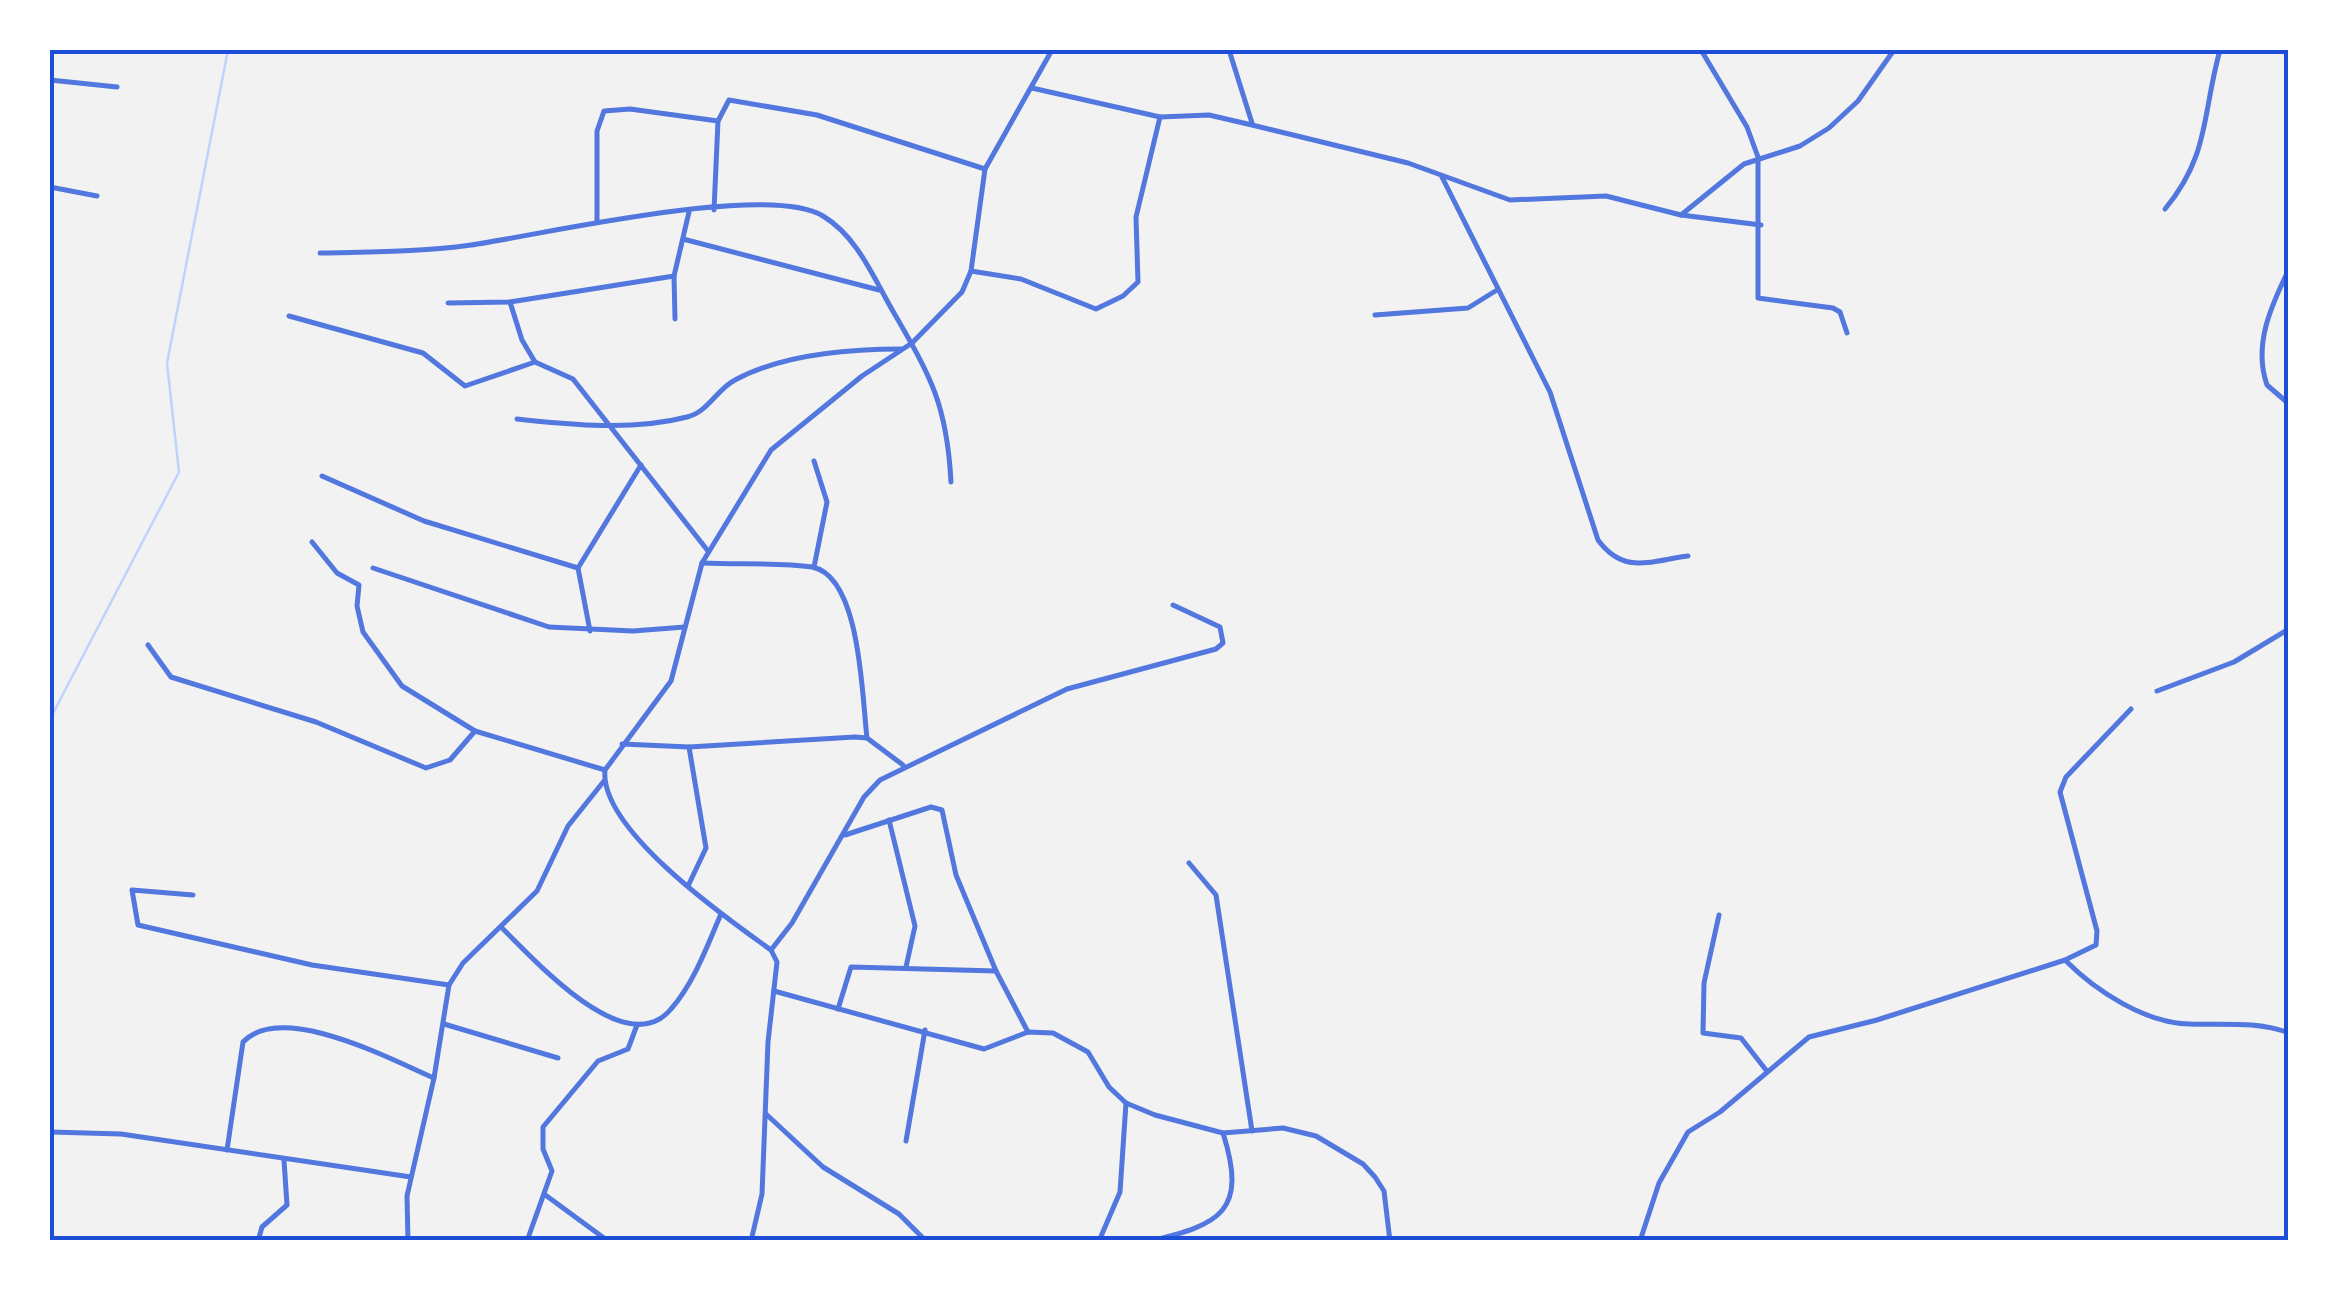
<svg xmlns="http://www.w3.org/2000/svg" width="2339" height="1291" font-family="Karla,sans-serif">
  <style>
    .lines { fill: none; stroke-linecap: round; stroke-linejoin: round }
    .stream { stroke: #bfd3fe; stroke-width: 2.5 }
    .minor { stroke: #5277de; stroke-width: 5 }
    .neatline { fill: none; stroke: #1d4ed8; stroke-width: 4 }
  </style>
  <rect width="100%" height="100%" fill="#f2f2f2"/>
  <g class="lines">
    <!-- stream -->
    <path class="stream" d="M50 719 179 472 167 363 228 50"/>
    <!-- minor -->
    <g class="minor">
      <path d="M1229 50 1252 123"/>
      <path d="M1701 50 1747 127 1758 157V298L1833 308 1840 312 1847 333"/>
      <path d="M50 80 117 87"/>
      <path d="M1032 88 1160 117 1209 115 1252 125 1408 163 1510 200 1606 196 1681 215 1761 225"/>
      <path d="M1442 177 1550 392 1598 540C1624 575 1649 561 1688 556"/>
      <path d="M50 187 97 196"/>
      <path d="M2165 209C2210 155 2202 114 2220 50"/>
      <path d="M714 210 718 121 729 100 817 115 985 169"/>
      <path d="M1681 215 1744 164 1800 146 1829 128 1858 101 1894 50"/>
      <path d="M597 222V131L604 111 630 109 718 121"/>
      <path d="M683 239 879 290"/>
      <path d="M320 253C371 252 421 252 471 245 541 235 767 182 823 216 858 237 874 279 894 313 931 377 947 405 951 482"/>
      <path d="M2289 269C2271 306 2253 345 2267 385L2289 404"/>
      <path d="M971 271 1021 279 1096 309 1123 296 1138 282 1136 217 1160 117"/>
      <path d="M510 302 522 340 535 362 573 379 708 551"/>
      <path d="M448 303 510 302 674 276"/>
      <path d="M1375 315 1468 308 1497 290"/>
      <path d="M289 316 423 353 465 386 535 362"/>
      <path d="M675 319 674 276 689 212"/>
      <path d="M517 419C572 425 633 431 687 417 708 412 716 390 735 380 783 354 848 349 901 349"/>
      <path d="M322 476 424 521 578 568"/>
      <path d="M312 542 337 573 359 585 357 606 363 632 402 686 475 731 605 770"/>
      <path d="M702 563C738 565 778 562 812 567 861 576 862 698 867 738"/>
      <path d="M814 567 827 502 814 461"/>
      <path d="M373 568 549 627 633 631 685 627"/>
      <path d="M590 631 578 568 641 465"/>
      <path d="M148 645 171 677 316 722 426 768 450 760 475 731"/>
      <path d="M2157 691 2234 662 2289 629"/>
      <path d="M622 744 689 747 855 737 867 738 903 765"/>
      <path d="M889 820 915 926 906 967"/>
      <path d="M845 835 931 807 942 810 956 875 996 971 1028 1032"/>
      <path d="M1189 863 1216 895 1252 1131"/>
      <path d="M688 886 706 848 689 747"/>
      <path d="M193 895 132 890 138 925 312 965 449 985"/>
      <path d="M1719 915 1704 983 1703 1033 1741 1038 1766 1070"/>
      <path d="M503 929C535 960 626 1063 671 1009 694 983 707 946 721 914"/>
      <path d="M771 950 792 923 864 797 880 780 1067 689 1216 649 1223 643 1220 627 1173 605"/>
      <path d="M2066 961C2096 991 2145 1023 2189 1024 2222 1025 2257 1021 2289 1033"/>
      <path d="M774 991 984 1049 1028 1032 1053 1033 1088 1052 1109 1087 1126 1103 1155 1115 1223 1133 1283 1128 1316 1136 1363 1164 1375 1177 1384 1191 1390 1241"/>
      <path d="M838 1009 851 967 996 971"/>
      <path d="M444 1024 558 1058"/>
      <path d="M766 1114 823 1167 899 1214 926 1241"/>
      <path d="M50 1132 121 1134 411 1177"/>
      <path d="M906 1141 925 1030"/>
      <path d="M227 1150 243 1042C282 1001 392 1060 434 1078"/>
      <path d="M544 1194 608 1241"/>
      <path d="M258 1241 262 1227 287 1205 284 1160"/>
      <path d="M408 1241 407 1196 434 1078 449 985 463 963 537 891 568 826 604 781"/>
      <path d="M527 1241 552 1171 543 1149V1127L598 1061 628 1049 637 1025"/>
      <path d="M751 1241 762 1194 768 1042 777 962 771 950C726 918 599 829 605 770L671 681 702 563 771 450 862 376 912 343 962 292 971 271 985 169 1052 50"/>
      <path d="M1099 1241 1120 1192 1126 1103"/>
      <path d="M1151 1241C1220 1224 1248 1212 1223 1133"/>
      <path d="M1640 1241 1659 1183 1688 1132 1720 1112 1809 1037 1877 1020 2065 960 2096 945 2097 931 2060 792 2066 777 2131 709"/>
    </g>
  </g>
  <!-- border -->
  <rect width="2339" height="1291" fill="none" stroke="#ffffff" stroke-width="105"/>
  <rect x="52" y="52" width="2234" height="1186" class="neatline"/>
</svg>
